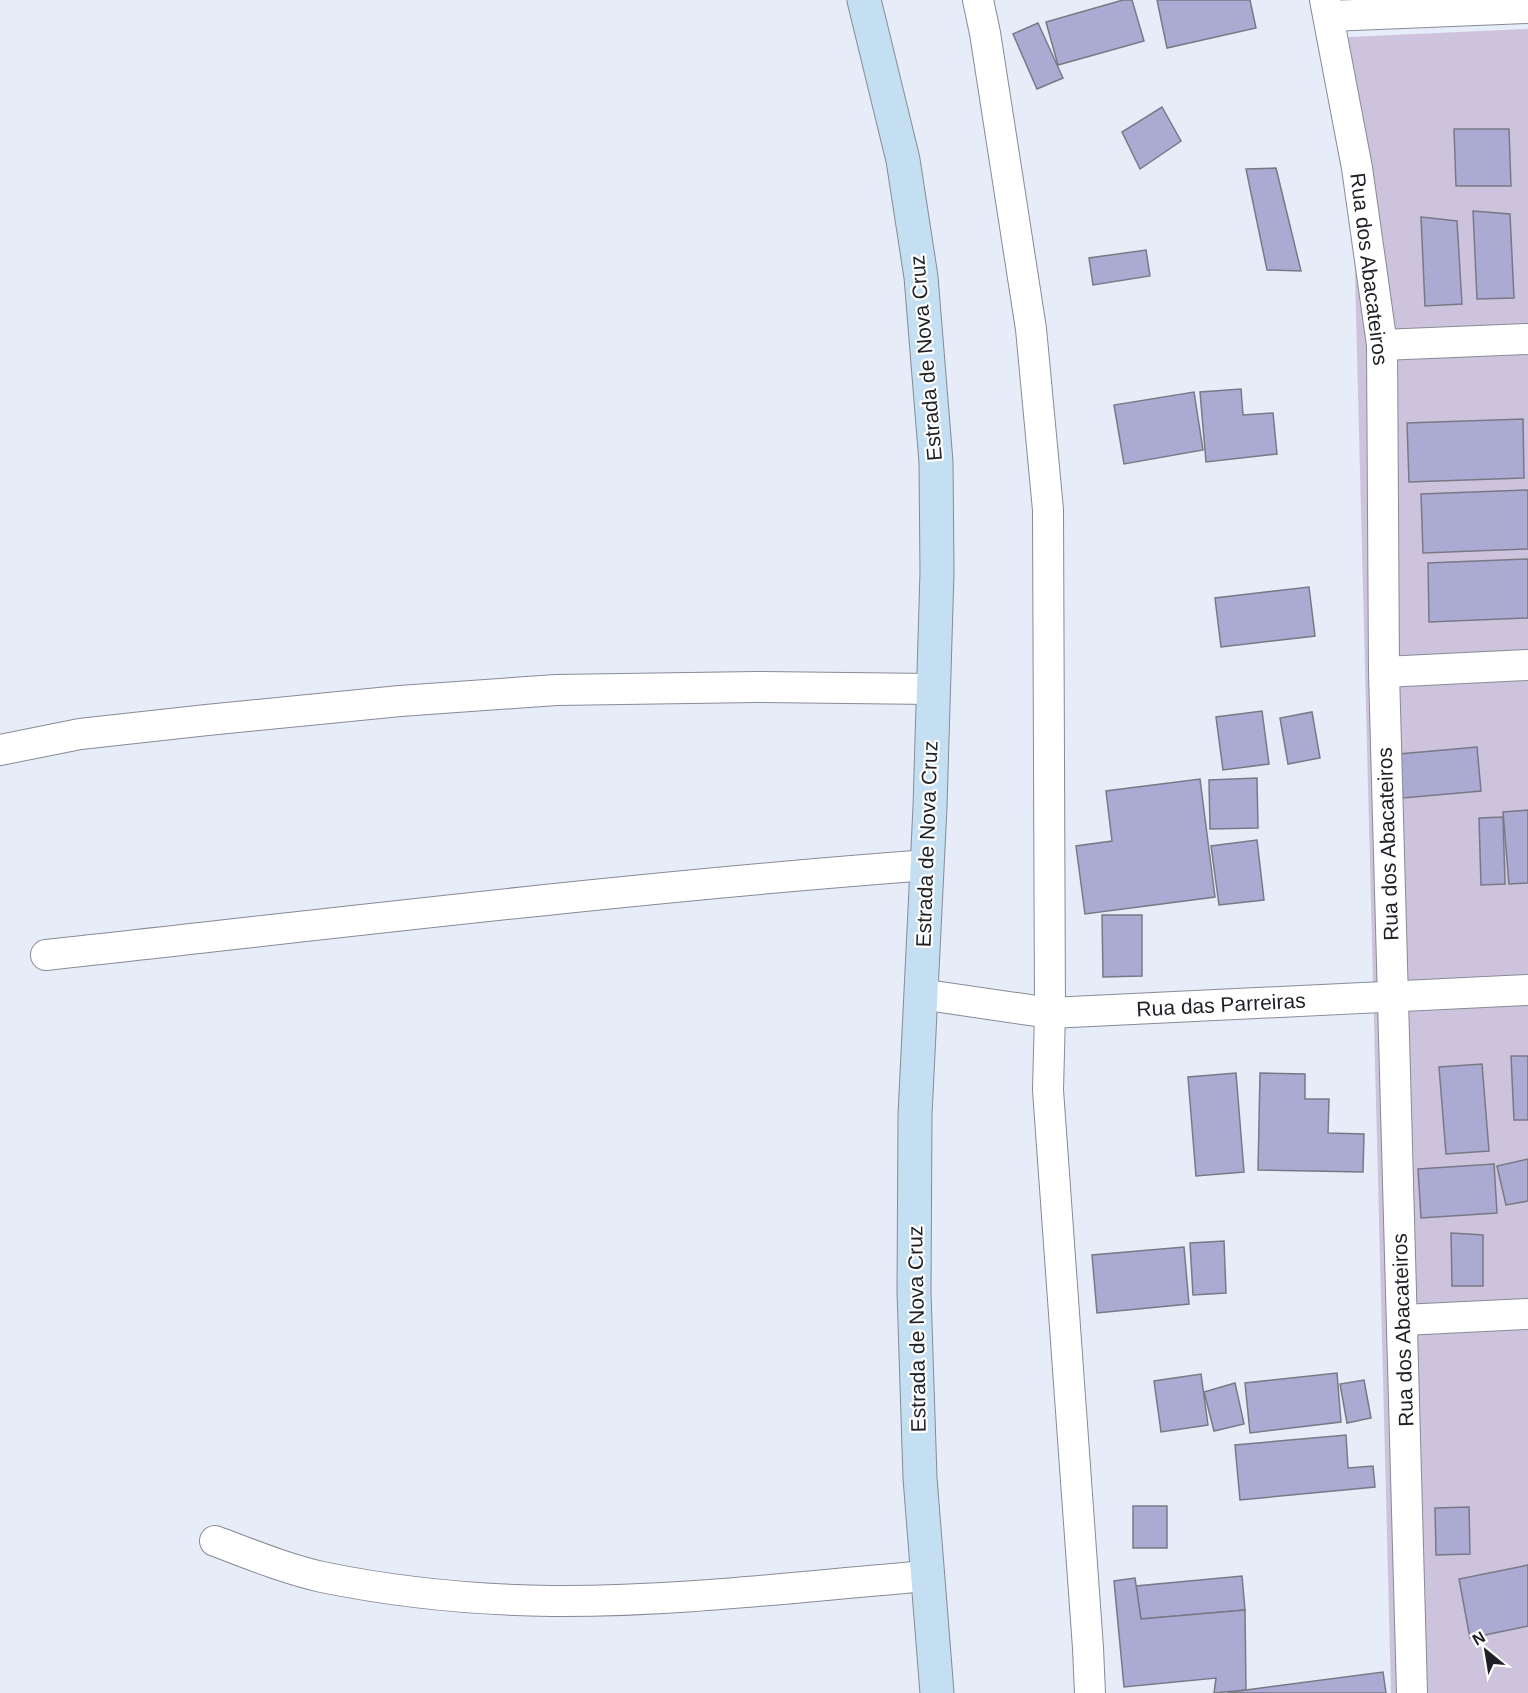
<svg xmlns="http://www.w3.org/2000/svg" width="1528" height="1693" font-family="Helvetica,sans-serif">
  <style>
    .green { fill: #cec3dc }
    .building { fill: #abaad3; stroke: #797985; stroke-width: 1.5 }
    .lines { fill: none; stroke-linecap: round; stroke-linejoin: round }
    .minor-casing { stroke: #868b96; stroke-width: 32 }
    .secondary-casing { stroke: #868b96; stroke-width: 35 }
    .minor { stroke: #fff; stroke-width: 30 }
    .secondary { stroke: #c4dff2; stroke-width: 33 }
    .labels { text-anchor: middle; stroke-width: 4.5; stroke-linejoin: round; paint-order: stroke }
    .street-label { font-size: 21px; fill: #1e2025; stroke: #fff }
  </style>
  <rect width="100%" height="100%" fill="#e6ecf8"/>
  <!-- green -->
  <path class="green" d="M1528 29V1693H1391L1349 37Z"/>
  <!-- building -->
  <g class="building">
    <path d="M1123 0H1132L1144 41 1058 65 1046 22Z"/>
    <path d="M1157 0H1250L1256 28 1167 48Z"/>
    <path d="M1038 23 1063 78 1037 89 1013 34Z"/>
    <path d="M1162 107 1181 141 1140 169 1122 132Z"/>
    <path d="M1454 129H1509L1511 186H1456Z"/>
    <path d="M1276 168 1301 271 1267 270 1246 169Z"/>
    <path d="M1473 211 1510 214 1514 298 1477 299Z"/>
    <path d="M1421 217 1457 221 1462 304 1425 306Z"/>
    <path d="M1146 250 1150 276 1093 285 1089 258Z"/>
    <path d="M1241 389 1243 415 1273 413 1277 454 1206 462 1200 392Z"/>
    <path d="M1194 392 1203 450 1124 464 1114 405Z"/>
    <path d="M1523 419 1524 478 1409 482 1407 423Z"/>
    <path d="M1528 490V549L1423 553 1421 494Z"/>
    <path d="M1528 559V618L1429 622 1428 563Z"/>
    <path d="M1309 587 1315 636 1221 647 1215 598Z"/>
    <path d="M1262 711 1269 764 1223 770 1216 717Z"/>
    <path d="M1312 712 1320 758 1288 764 1280 718Z"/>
    <path d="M1477 747 1481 791 1403 798 1399 754Z"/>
    <path d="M1257 778 1258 828 1210 829 1209 780Z"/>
    <path d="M1200 779 1215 897 1085 914 1076 846 1112 841 1106 791Z"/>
    <path d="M1528 810V883L1509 884 1503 812Z"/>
    <path d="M1503 817 1505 884 1481 885 1479 818Z"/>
    <path d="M1257 840 1264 900 1219 905 1211 846Z"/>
    <path d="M1102 915H1142V976L1103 977Z"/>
    <path d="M1511 1056H1528V1120H1514Z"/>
    <path d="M1482 1064 1489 1151 1446 1154 1439 1067Z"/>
    <path d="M1236 1073 1244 1172 1196 1176 1188 1077Z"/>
    <path d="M1260 1073 1305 1074V1099H1329L1328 1133 1364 1134 1363 1172 1258 1170Z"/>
    <path d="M1528 1159V1201L1506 1205 1497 1166Z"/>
    <path d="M1494 1164 1497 1213 1421 1218 1418 1169Z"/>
    <path d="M1451 1233 1483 1235V1286H1452Z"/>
    <path d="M1224 1241 1226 1293 1193 1295 1190 1243Z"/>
    <path d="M1184 1247 1189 1304 1097 1313 1092 1255Z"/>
    <path d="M1337 1373 1341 1422 1250 1433 1245 1383Z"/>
    <path d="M1201 1374 1208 1425 1161 1432 1154 1381Z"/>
    <path d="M1364 1380 1371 1418 1347 1423 1340 1384Z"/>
    <path d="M1235 1383 1244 1424 1214 1431 1204 1392Z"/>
    <path d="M1346 1435 1348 1468 1373 1466 1375 1487 1240 1500 1235 1445Z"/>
    <rect x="1133" y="1506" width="34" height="42"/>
    <path d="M1469 1507 1470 1554 1436 1555 1435 1508Z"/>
    <path d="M1528 1565V1626L1470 1638 1459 1579Z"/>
    <path d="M1242 1576 1245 1610 1141 1619 1136 1586Z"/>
    <path d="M1135 1578 1141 1619 1245 1610 1246 1690 1214 1693 1216 1678 1124 1687 1114 1581Z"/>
    <path d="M1383 1672 1386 1693H1227L1246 1690Z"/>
  </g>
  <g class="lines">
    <!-- minor casing -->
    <g class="minor-casing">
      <g id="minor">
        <path d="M978 0 985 33 1031 329 1048 510 1050 1013 1048 1090 1088 1648 1090 1693"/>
        <path d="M1325 0 1357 168 1382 345 1384 672 1412 1693"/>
        <path d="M1329 16 1528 8"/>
        <path d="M1382 345 1528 339"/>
        <path d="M1384 672 1528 665"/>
        <path d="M0 750 80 734 207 720 400 701 556 690 756 687 933 689"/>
        <path d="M46 955C339 923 633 887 928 865"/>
        <path d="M920 994 1050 1013 1528 990"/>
        <path d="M1403 1320 1528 1314"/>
        <path d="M215 1541C250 1554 286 1569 322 1577 395 1592 478 1600 552 1601 677 1602 803 1586 927 1576"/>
      </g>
    </g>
    <!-- secondary casing -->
    <g class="secondary-casing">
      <path id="secondary" d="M864 0 903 160 921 277 936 462 937 572 930 807 915 1115 914 1292 920 1478 937 1693"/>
    </g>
    <!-- minor -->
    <use href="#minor" class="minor"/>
    <!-- secondary -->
    <use href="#secondary" class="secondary"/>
  </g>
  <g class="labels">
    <!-- street labels -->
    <g class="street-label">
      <text transform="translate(1369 269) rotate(83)" y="7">Rua dos Abacateiros</text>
      <text transform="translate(926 358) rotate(-95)" y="7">Estrada de Nova Cruz</text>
      <text transform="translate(927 844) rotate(-88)" y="7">Estrada de Nova Cruz</text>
      <text transform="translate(1388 844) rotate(-92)" y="7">Rua dos Abacateiros</text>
      <text transform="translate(1221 1005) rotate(-3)" y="7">Rua das Parreiras</text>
      <text transform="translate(917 1329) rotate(-91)" y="7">Estrada de Nova Cruz</text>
      <text transform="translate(1403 1330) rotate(-92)" y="7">Rua dos Abacateiros</text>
    </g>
  </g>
  <!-- north arrow -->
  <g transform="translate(1486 1651) rotate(330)" stroke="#ffffff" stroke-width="4.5" paint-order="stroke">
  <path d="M0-4.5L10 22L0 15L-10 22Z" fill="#1e2025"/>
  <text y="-9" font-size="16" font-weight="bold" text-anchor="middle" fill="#1e2025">N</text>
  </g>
</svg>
